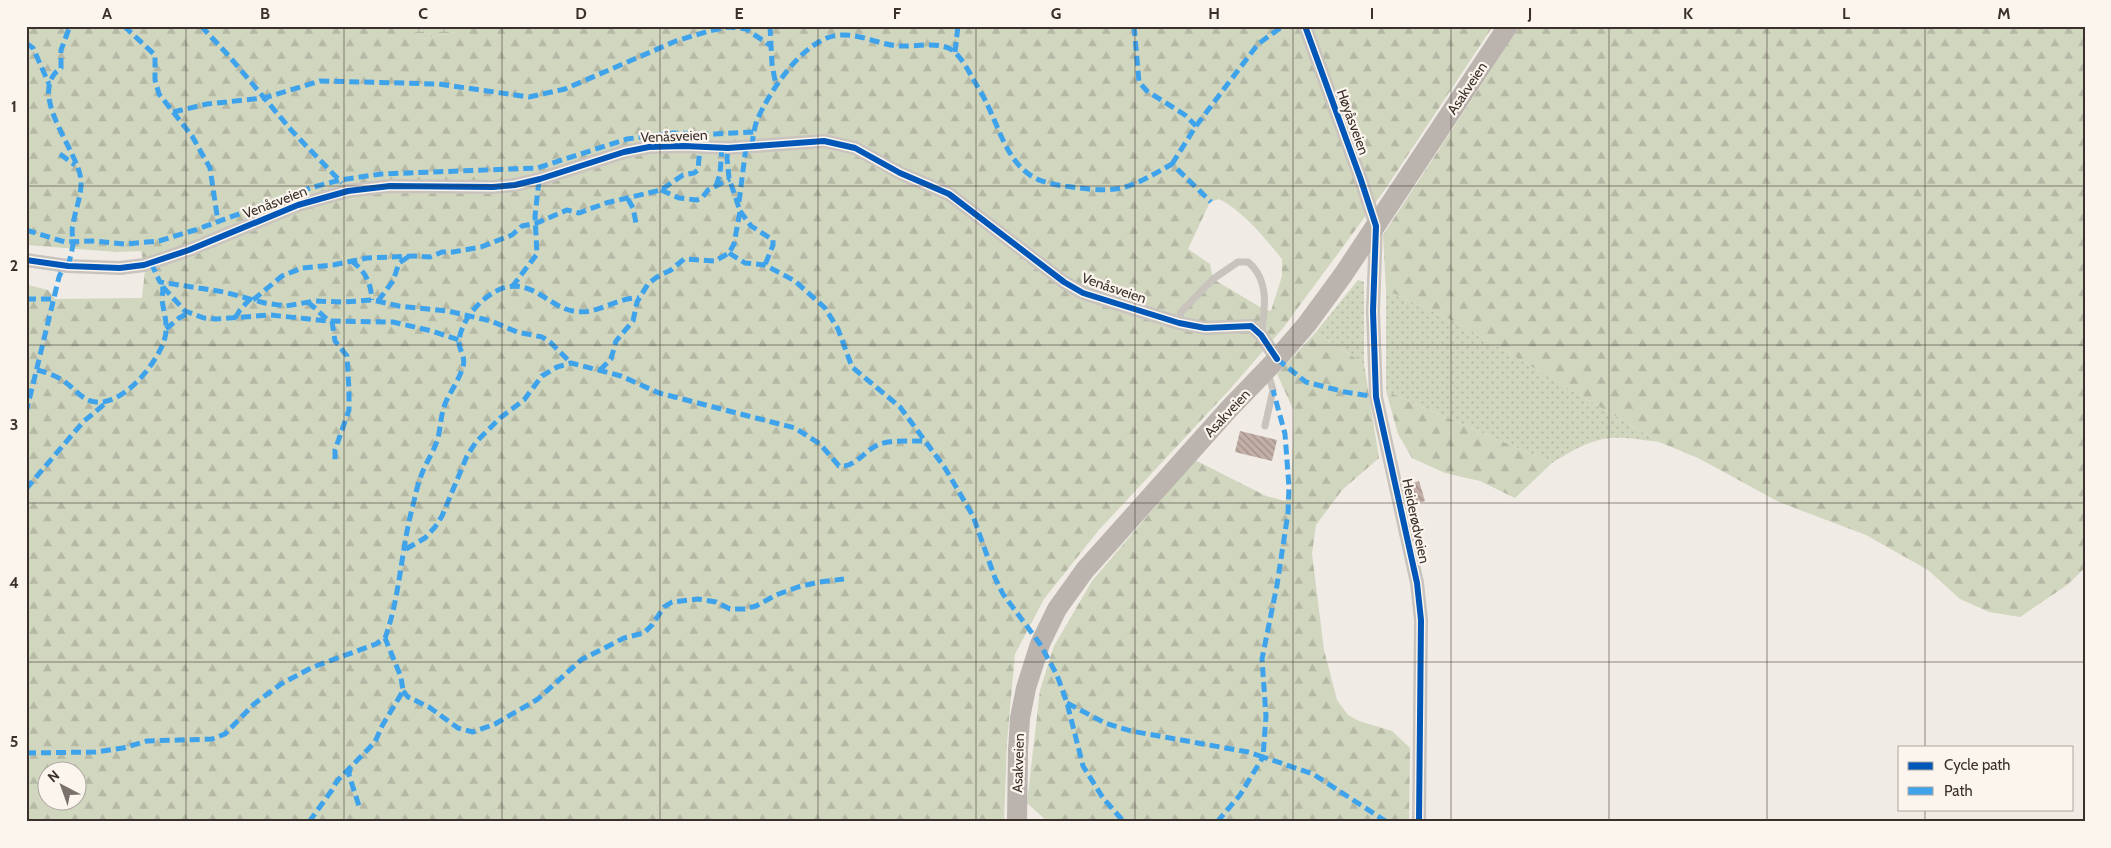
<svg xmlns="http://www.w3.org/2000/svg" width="2111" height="848" font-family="Cabin,sans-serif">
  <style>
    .grass { fill: url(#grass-dots) }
    .forest { fill: url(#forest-firs); fill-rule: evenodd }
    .wetland { fill: url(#wetland-marsh) }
    .building { fill: url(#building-back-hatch) }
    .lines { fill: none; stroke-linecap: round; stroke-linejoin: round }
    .service { stroke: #c9c3be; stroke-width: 7 }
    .minor { stroke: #c9c3be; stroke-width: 14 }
    .secondary { stroke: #bab3ae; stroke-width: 20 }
    .quiet { stroke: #3fa3eb; stroke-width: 5; stroke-dasharray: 10 5; stroke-linecap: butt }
    .cycleway-casing { stroke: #fbf5ee; stroke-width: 9 }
    .cycleway { stroke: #0057b8; stroke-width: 6 }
    .grid { fill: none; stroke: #3b302b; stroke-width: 1; stroke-opacity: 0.55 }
    .labels { text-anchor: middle; stroke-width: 4.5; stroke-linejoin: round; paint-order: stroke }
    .street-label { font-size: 14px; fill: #3b302b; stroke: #fbf5ee }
    .neatline { fill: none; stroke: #3b302b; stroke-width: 2 }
    .grid-label { font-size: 16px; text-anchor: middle; font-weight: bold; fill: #3b302b }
  </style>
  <defs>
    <pattern id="grass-dots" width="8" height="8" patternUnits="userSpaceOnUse" patternTransform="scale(1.25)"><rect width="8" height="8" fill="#d1d6bf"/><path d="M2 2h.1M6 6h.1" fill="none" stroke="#b4b8a4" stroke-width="1.8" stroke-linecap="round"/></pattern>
    <pattern id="forest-firs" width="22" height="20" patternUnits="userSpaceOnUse" patternTransform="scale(1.25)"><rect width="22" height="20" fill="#d1d6bf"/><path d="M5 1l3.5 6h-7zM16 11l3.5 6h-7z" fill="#b4b8a4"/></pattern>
    <pattern id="wetland-marsh" width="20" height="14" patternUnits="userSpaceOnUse" patternTransform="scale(1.25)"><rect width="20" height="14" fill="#d1d6bf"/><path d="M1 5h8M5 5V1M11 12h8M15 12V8" fill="none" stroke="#b4b8a4"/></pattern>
    <pattern id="building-back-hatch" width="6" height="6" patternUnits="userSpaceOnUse" patternTransform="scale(1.25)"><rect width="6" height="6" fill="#c3afa7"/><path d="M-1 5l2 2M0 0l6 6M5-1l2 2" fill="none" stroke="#a08f88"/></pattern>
  </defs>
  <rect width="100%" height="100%" fill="#f0ebe5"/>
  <!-- grass -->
  <g class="grass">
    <path d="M1358 280 1364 282V364L1316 332Z"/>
    <path d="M1386 290 1458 323 1659 442C1640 440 1617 435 1599 440 1582 444 1567 454 1552 463L1386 391Z"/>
  </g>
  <!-- forest -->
  <g class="forest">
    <path d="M26 26H409L422 39 456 32 463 26H1493L1384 191 1283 328 1231 388 1098 531 1044 599 1015 654 1007 742 1004 822H26V278L28 285 48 290 55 299 142 298 145 270 141 251 117 252 26 245ZM1219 199C1244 212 1264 237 1282 259V276L1271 311 1265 310 1213 279 1210 264 1188 249 1210 202ZM48 770H78V800H48Z"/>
    <path d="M1520 26H2085V568L2067 585 2020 617 1989 612 1960 599 1928 570 1866 535 1779 502 1698 458 1659 442 1458 323 1386 290 1383 235Z"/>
    <path d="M1316 332 1364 364 1379 458 1342 490 1316 525 1312 554 1324 650 1337 700 1348 715 1359 721 1392 731 1410 748 1409 822H1048L1027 803 1040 690 1054 646 1092 581 1195 460 1266 496 1285 501 1291 489 1294 411 1277 374Z"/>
    <path d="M1386 391 1552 463 1515 498 1480 481 1445 473 1412 458 1398 434Z"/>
  </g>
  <!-- wetland -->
  <path class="wetland" d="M409 26H463L456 32 422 39Z"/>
  <!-- building -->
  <g class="building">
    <path d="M1240 431 1277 440 1272 461 1235 452Z"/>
    <path d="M1419 481 1425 501 1414 504 1407 485Z"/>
  </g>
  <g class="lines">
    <!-- service -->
    <g class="service">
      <path d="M1179 323 1181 312 1213 279 1238 262H1248C1270 280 1265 310 1261 334"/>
      <path d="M1265 426 1273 390 1268 373"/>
    </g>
    <!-- minor -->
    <g class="minor">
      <path d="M1305 26 1361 180 1376 226 1373 311 1376 397 1417 583 1421 620 1419 822"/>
      <path d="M26 260 68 266 120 268 144 265 189 250 298 205 348 191 390 186 493 187 515 185 540 179 624 152 649 147 684 146 728 148 824 141 855 148 900 173 949 194 1064 282 1083 293 1179 323 1205 328 1251 326 1261 335 1277 359"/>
    </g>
    <!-- secondary -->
    <path class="secondary" d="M1017 822 1018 750 1020 718 1026 688 1040 644 1057 609 1085 570 1228 410 1277 359 1307 324 1343 275 1508 26"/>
    <!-- quiet -->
    <g class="quiet">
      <path d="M124 26 155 55V80L159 94 192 136 210 168 218 222"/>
      <path d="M201 26 229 56 292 131 342 183"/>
      <path d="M770 26 772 64 776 86"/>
      <path d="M1134 26 1139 82 1147 91 1185 115 1196 126"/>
      <path d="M26 43 33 48 49 84"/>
      <path d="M955 52 958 26"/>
      <path d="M173 112 207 104 264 98 320 81 439 84 529 97 565 89 676 41 709 31 728 27 746 29 771 46"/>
      <path d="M752 146C753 137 754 129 757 120 770 91 805 36 841 35 861 34 880 45 900 46 916 47 938 41 952 50 961 57 967 68 972 77 977 86 983 95 987 104 998 126 1006 156 1026 172 1039 183 1056 185 1072 187 1121 194 1130 188 1172 164L1211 202"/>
      <path d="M60 154 75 165"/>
      <path d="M1172 164 1196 126 1258 44 1283 26"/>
      <path d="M716 186 720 174 722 147"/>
      <path d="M661 190 679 198 697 200 702 198 708 190 730 179"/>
      <path d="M628 199 633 208 636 223"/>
      <path d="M739 202 746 147"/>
      <path d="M740 211 751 226 773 240V245L765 265"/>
      <path d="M26 230 65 242 95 241 125 244 159 241 195 230 310 188 340 180 381 174 537 168 627 139 673 133 715 134 754 132"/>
      <path d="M729 253 745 263 765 265 795 281 825 308 838 329 852 367 900 407 945 468 973 516 995 578 1003 594 1040 644 1057 675 1067 703 1083 766 1103 798 1124 822"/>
      <path d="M351 261C365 270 371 283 372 300"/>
      <path d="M151 263 160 282 224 292 265 303 286 306 315 301 344 302 372 300 399 306 448 311 491 321 517 332 542 337 550 342 571 363"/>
      <path d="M68 266C70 259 72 251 73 244 73 237 71 231 73 225 75 210 82 195 81 180 78 152 35 104 53 76 55 72 58 71 61 68V50L70 26"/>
      <path d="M163 287 185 311 204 318 216 319 270 315 329 321 393 322 432 331 459 340"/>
      <path d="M512 287 537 254 535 216 539 180"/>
      <path d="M26 299H55"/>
      <path d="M253 300 282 276 302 268 333 265 367 258 415 256 430 257 442 252H453L481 247 512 235 522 226 537 223 567 210 579 213 606 203 661 190 683 175 694 173 698 170 700 146"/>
      <path d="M378 301 393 281 399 263 408 257"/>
      <path d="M308 302 329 321"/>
      <path d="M235 318 240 310 250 299"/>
      <path d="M332 321 335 341 347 356 349 390V410L335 450V460"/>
      <path d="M166 329 179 318 188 313"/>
      <path d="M1277 359 1306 382 1345 392 1376 397"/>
      <path d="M37 370C46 372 57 376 65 382 75 389 83 401 96 402 124 405 156 364 164 341 169 326 164 314 162 300 162 294 164 290 162 285"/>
      <path d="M600 370 611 359 616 341 633 321 637 302 648 284 657 277 671 270 684 259 715 261 729 253 734 244 740 211 729 178 727 158 728 148"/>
      <path d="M26 413 59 277 64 266"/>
      <path d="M26 489 83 422 107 402"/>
      <path d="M406 549 425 538 435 527 442 516 467 456 476 442 500 418 524 400 542 376 557 367 571 363 621 376 659 393 795 428 820 444 839 466C856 468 864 450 880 444 892 440 910 441 924 441"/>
      <path d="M403 691 408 697 429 707 458 728 473 732 495 724 538 699 581 660 624 638 644 633 652 625 664 607 672 602 698 599 716 602 730 609H745L756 606 776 595 798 587 819 582 844 579"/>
      <path d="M1067 703 1105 723 1131 731 1248 752 1263 757 1266 716 1262 659 1277 585 1288 513 1289 487 1285 434 1273 390"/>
      <path d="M26 753 95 752 123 748 147 741 212 739 225 734 254 704 281 684 313 667 376 644 385 638C400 597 401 551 412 509 415 498 417 486 421 476 425 464 433 453 437 441 441 429 440 417 445 404 450 392 459 380 463 367 466 356 459 351 459 342 460 320 483 295 503 288 533 279 549 307 573 311 597 316 616 297 639 298"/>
      <path d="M350 767 349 775 360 809"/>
      <path d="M309 822 332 790 337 781 375 742 382 726 403 691 401 677 385 638"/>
      <path d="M1217 822 1240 795 1263 757 1313 774 1387 822"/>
    </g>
    <!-- cycleway casing -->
    <g class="cycleway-casing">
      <g id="cycleway">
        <path d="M1305 26 1361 180 1376 226 1373 311 1376 397 1417 583 1421 620 1419 822"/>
        <path d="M26 260 68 266 120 268 144 265 189 250 298 205 348 191 390 186 493 187 515 185 540 179 624 152 649 147 684 146 728 148 824 141 855 148 900 173 949 194 1064 282 1083 293 1179 323 1205 328 1251 326 1261 335 1277 359"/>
      </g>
    </g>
    <!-- cycleway -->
    <use href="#cycleway" class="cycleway"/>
  </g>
  <!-- grid -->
  <path class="grid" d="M186 26V822M344 26V822M502 26V822M660 26V822M818 26V822M976 26V822M1135 26V822M1293 26V822M1451 26V822M1609 26V822M1767 26V822M1925 26V747M26 186H2085M26 345H2085M26 503H2085M26 662H2085M1925 809V822"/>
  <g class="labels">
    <!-- street labels -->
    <g class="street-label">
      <text transform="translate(1467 88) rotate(-56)" y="5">Asakveien</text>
      <text transform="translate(1353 122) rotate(70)" y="5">Høyåsveien</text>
      <text transform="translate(674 136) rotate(-2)" y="5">Venåsveien</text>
      <text transform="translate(275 202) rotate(-21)" y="5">Venåsveien</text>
      <text transform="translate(1114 288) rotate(19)" y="5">Venåsveien</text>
      <text transform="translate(1227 413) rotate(-47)" y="5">Asakveien</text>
      <text transform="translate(1416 521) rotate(78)" y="5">Heiderødveien</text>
      <text transform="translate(1018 763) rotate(-88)" y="5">Asakveien</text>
    </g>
  </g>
  <!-- border -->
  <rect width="2111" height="848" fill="none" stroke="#fbf5ee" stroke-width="55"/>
  <!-- legend -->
  <rect x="1898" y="746" width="175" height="65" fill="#fbf5ee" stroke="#aea6a0"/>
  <rect x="1908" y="762" width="25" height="8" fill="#0057b8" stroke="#aea6a0"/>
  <text x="1944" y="770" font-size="15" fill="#3b302b">Cycle path</text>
  <rect x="1908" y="787" width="25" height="8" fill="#3fa3eb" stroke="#aea6a0"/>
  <text x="1944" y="796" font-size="15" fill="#3b302b">Path</text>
  <!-- north arrow -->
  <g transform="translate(62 786) rotate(319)"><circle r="24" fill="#fbf5ee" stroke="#aea6a0"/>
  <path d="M0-4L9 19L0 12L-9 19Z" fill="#7a716c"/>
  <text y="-8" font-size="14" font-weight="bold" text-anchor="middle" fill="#3b302b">N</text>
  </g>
  <rect x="28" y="28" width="2056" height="792" class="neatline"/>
  <g class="grid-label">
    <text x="107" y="19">A</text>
    <text x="265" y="19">B</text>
    <text x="423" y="19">C</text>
    <text x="581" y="19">D</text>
    <text x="739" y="19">E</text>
    <text x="897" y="19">F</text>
    <text x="1056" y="19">G</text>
    <text x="1214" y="19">H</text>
    <text x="1372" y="19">I</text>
    <text x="1530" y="19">J</text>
    <text x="1688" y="19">K</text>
    <text x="1846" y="19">L</text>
    <text x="2004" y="19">M</text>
    <text x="14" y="112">1</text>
    <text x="14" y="271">2</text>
    <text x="14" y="430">3</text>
    <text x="14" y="588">4</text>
    <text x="14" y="747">5</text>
  </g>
</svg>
